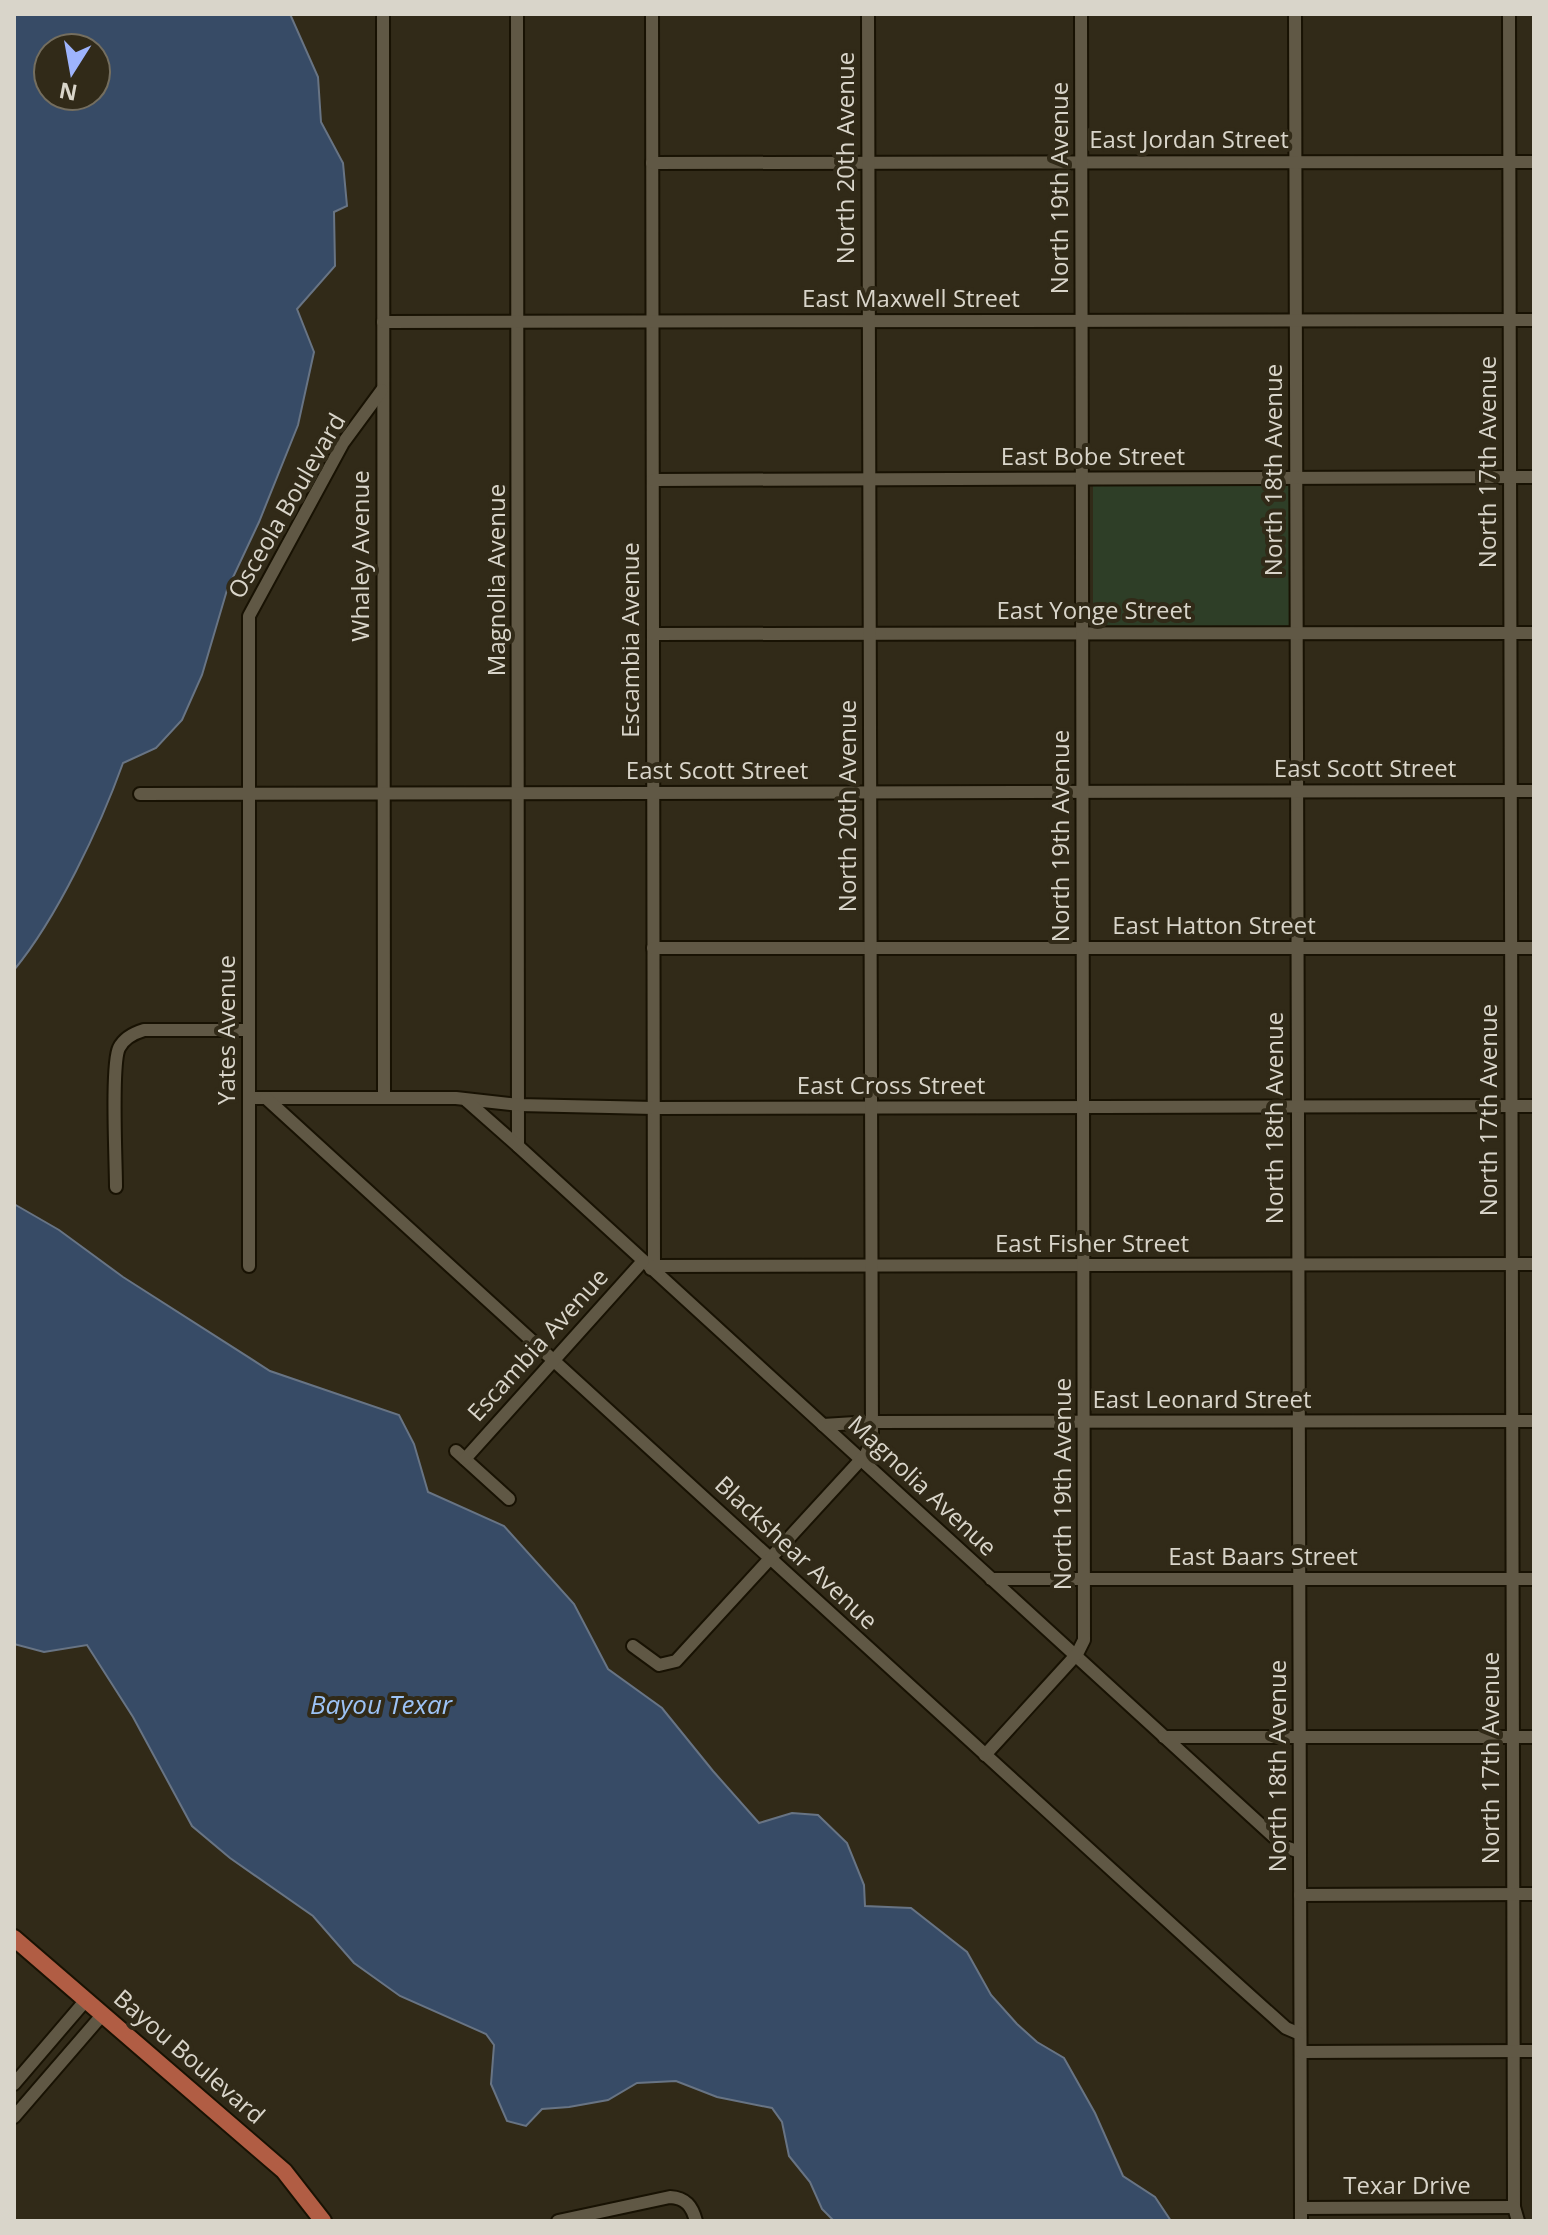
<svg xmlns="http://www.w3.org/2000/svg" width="1548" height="2235" font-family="'Open Sans',sans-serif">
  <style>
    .green { fill: #2e3e27 }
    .water { fill: #374b66; stroke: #687484; stroke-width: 2; fill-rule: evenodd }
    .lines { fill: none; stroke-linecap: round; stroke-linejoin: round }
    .minor-casing { stroke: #181203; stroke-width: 16 }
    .major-casing { stroke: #181203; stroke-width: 20 }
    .minor { stroke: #605845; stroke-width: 12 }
    .major { stroke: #b15d44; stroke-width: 16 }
    .labels { text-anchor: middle; stroke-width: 8; stroke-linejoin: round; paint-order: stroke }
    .street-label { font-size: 24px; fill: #d9d5ca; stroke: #312a18 }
    .water-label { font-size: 26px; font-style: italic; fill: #9dc3f5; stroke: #312a18 }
  </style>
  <rect width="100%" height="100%" fill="#312a18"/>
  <!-- green -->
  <path class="green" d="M1290 485 1292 627 1093 625V486Z"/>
  <!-- water -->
  <g class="water">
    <path d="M14 14H290L318 77 321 122 343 163 347 206 334 212 335 266 297 309 314 352 298 425 259 522 227 590 202 675 182 720 156 748 123 763C100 827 57 918 14 970ZM48 48H96V96H48Z"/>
    <path d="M14 1204 59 1230 123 1277 270 1371 399 1415 414 1444 428 1492 504 1526 574 1604 608 1669 662 1708 713 1771 759 1823 792 1813 818 1815 847 1843 864 1885 865 1906 911 1908 967 1952 991 1995 1017 2024 1037 2042 1064 2058 1095 2113 1123 2176 1155 2197 1171 2221H834L822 2209 810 2182 789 2156 782 2122 772 2108 717 2097 676 2081 637 2083 608 2100 569 2107 542 2109 526 2126 507 2121 491 2084 494 2045 486 2034 400 1996 354 1963 313 1916 230 1858 192 1826 133 1717 87 1645 44 1652 14 1644Z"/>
  </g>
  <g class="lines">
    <!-- minor casing -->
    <g class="minor-casing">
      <g id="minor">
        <path d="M383 14 384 1097"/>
        <path d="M517 14 518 1146 1285 1847 1300 1852"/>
        <path d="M652 14 654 1266"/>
        <path d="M1295 14 1301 2221"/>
        <path d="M1509 14 1514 2207 1518 2221"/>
        <path d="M652 163 1534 162"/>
        <path d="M383 322 1534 320"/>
        <path d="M653 480 1534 477"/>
        <path d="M653 634 1534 633"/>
        <path d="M140 794 1534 791"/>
        <path d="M653 948H1534"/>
        <path d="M249 1098H456L519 1105 654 1108 1534 1106"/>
        <path d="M266 1098 1228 1976 1286 2028 1300 2034"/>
        <path d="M467 1101 518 1146"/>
        <path d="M116 1187C116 1162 111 1065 119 1048 124 1038 134 1033 144 1030H249"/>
        <path d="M249 1266V616L343 443 382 390"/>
        <path d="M651 1269 654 1266 1534 1264"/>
        <path d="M823 1425 871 1422 1534 1421"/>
        <path d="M456 1451 509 1499"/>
        <path d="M465 1459 643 1261"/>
        <path d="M991 1579H1534"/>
        <path d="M633 1646 659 1665 676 1661 866 1454 872 1440 868 14"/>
        <path d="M1164 1737H1534"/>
        <path d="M985 1755 1077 1654 1084 1640 1081 14"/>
        <path d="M1300 1895 1534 1894"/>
        <path d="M1301 2052 1534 2051"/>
        <path d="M14 2084 86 2000"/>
        <path d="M14 2117 103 2014"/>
        <path d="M1301 2208 1514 2207"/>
        <path d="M558 2221 670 2197C686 2198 692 2206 696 2221"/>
      </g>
    </g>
    <!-- major casing -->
    <g class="major-casing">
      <path id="major" d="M14 1938 284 2171 323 2221"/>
    </g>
    <!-- minor -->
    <use href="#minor" class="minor"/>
    <!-- major -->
    <use href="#major" class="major"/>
  </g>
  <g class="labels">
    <!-- street labels -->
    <g class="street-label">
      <text x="1189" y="148">East Jordan Street</text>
      <text transform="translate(846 158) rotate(-90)" y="8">North 20th Avenue</text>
      <text transform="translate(1060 188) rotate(-90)" y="8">North 19th Avenue</text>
      <text x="911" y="307">East Maxwell Street</text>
      <text x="1093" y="465">East Bobe Street</text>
      <text transform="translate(1488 462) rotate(-90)" y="8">North 17th Avenue</text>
      <text transform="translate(1274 470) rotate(-90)" y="8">North 18th Avenue</text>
      <text transform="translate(287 506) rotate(-60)" y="8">Osceola Boulevard</text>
      <text transform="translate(361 556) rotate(-90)" y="8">Whaley Avenue</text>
      <text transform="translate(497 580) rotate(-90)" y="8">Magnolia Avenue</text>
      <text x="1094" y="619">East Yonge Street</text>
      <text transform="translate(631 640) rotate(-90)" y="8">Escambia Avenue</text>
      <text x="1365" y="777">East Scott Street</text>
      <text x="717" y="779">East Scott Street</text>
      <text transform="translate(848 806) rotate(-90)" y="8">North 20th Avenue</text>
      <text transform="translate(1061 836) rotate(-90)" y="8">North 19th Avenue</text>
      <text x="1214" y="934">East Hatton Street</text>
      <text transform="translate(227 1030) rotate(-90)" y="8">Yates Avenue</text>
      <text x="891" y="1094">East Cross Street</text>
      <text transform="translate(1489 1110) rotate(-90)" y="8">North 17th Avenue</text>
      <text transform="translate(1275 1118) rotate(-90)" y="8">North 18th Avenue</text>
      <text x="1092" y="1252">East Fisher Street</text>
      <text transform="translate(538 1345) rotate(-48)" y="8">Escambia Avenue</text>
      <text x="1202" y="1408">East Leonard Street</text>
      <text transform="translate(1063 1484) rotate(-90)" y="8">North 19th Avenue</text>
      <text transform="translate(922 1486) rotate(43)" y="8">Magnolia Avenue</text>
      <text transform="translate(796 1553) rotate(43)" y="8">Blackshear Avenue</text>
      <text x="1263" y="1565">East Baars Street</text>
      <text transform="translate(1491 1758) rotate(-90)" y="8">North 17th Avenue</text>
      <text transform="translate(1278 1766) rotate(-90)" y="8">North 18th Avenue</text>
      <text transform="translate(189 2057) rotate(41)" y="8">Bayou Boulevard</text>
      <text x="1407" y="2194">Texar Drive</text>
    </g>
    <!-- water labels -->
    <g class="water-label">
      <text x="381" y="1714">Bayou Texar</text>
    </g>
  </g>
  <!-- border -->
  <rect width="1548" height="2235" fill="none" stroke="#d9d5ca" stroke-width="32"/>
  <!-- north arrow -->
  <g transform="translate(72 72) rotate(191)"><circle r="38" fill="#312a18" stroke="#746e5f" stroke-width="2"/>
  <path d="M0-6L14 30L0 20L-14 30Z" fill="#9eb4fd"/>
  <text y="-12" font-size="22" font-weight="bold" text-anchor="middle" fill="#d9d5ca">N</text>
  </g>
</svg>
